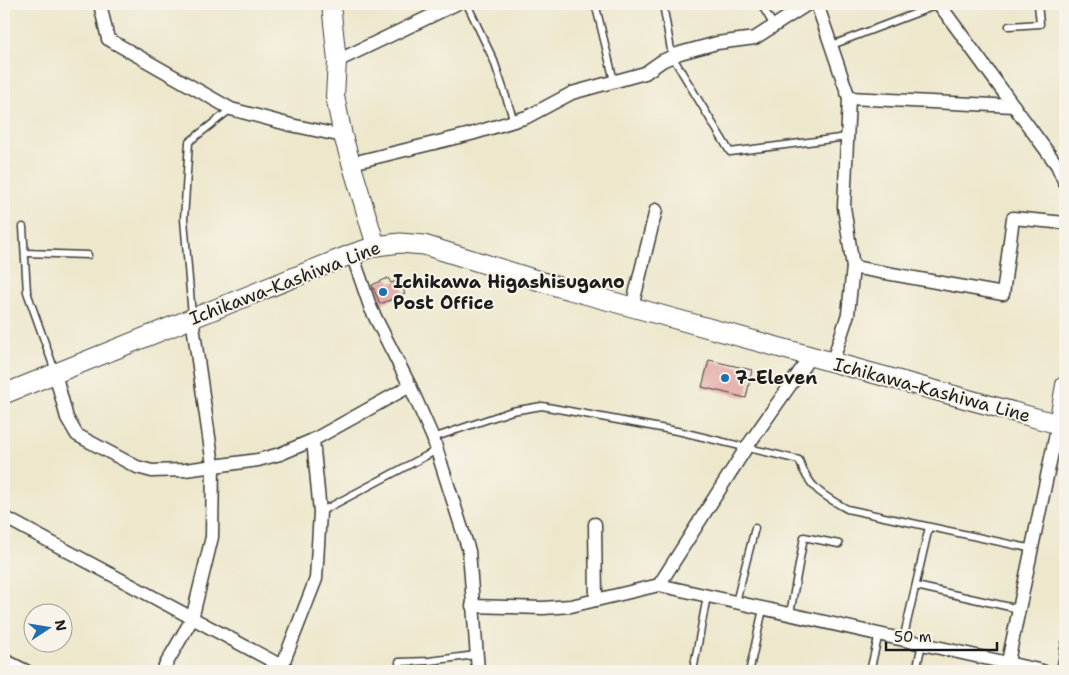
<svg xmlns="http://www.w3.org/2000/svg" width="1069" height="675" font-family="'Shantell Sans',sans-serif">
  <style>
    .building { fill: #dd9391 }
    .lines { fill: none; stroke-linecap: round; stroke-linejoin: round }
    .lane-casing { stroke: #3b3a36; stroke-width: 9 }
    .street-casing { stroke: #3b3a36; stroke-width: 15 }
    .secondary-casing { stroke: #3b3a36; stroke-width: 20 }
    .primary-casing { stroke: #3b3a36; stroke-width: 21 }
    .lane { stroke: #fff; stroke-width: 6 }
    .street { stroke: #fff; stroke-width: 12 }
    .secondary { stroke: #fff; stroke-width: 18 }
    .primary { stroke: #fff; stroke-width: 19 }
    .poi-dot { fill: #1f6fb2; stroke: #f7f3e8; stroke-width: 2 }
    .labels { text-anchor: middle; stroke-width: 4; stroke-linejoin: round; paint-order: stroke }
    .poi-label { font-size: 18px; font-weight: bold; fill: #1c1c1c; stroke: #f7f3e8; text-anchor: start }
    .street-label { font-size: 18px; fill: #1c1c1c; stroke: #f7f3e8 }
  </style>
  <rect width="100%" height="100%" fill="#f7f3e8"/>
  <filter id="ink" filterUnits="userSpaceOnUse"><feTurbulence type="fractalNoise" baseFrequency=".02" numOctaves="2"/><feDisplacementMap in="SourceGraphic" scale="10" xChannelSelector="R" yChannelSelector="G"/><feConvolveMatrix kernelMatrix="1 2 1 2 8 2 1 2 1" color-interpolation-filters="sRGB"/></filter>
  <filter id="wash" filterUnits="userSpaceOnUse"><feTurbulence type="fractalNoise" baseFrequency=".0096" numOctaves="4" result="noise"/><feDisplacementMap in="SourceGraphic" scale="20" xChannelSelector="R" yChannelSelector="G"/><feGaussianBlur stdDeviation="1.12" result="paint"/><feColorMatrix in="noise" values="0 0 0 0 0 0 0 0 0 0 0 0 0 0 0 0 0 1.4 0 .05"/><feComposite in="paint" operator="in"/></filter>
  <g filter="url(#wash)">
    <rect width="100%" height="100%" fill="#ede7cc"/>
    <g id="blocks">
      <!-- building -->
      <g class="building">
        <path d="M388 278 391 283 399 280 405 294 380 304 372 285Z"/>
        <path d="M709 360 752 370 746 398 702 387Z"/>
      </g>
    </g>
  </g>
  <g filter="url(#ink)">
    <use href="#blocks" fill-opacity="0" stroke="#3b3a36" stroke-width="1"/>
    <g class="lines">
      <!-- lane casing -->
      <g class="lane-casing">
        <g id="lane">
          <path d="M467 4 494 61 514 121"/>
          <path d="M663 4 672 56 730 152 847 137"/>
          <path d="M761 4 774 26"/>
          <path d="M596 7 614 81"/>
          <path d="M1009 26 1040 24 1038 4"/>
          <path d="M832 45 940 4"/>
          <path d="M23 227 27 292 55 371"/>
          <path d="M25 253 88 255"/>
          <path d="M192 316 184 219 189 142 231 109"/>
          <path d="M433 438 512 411 542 406 682 432 799 460C809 488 822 495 847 509L1033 549"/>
          <path d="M320 512 437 450"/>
          <path d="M916 586 1019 609"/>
          <path d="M736 602 755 528"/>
          <path d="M790 614 804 537 839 544"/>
          <path d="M903 640 929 527"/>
          <path d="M750 668 763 609"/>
          <path d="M400 671 399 662 429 661 476 655"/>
          <path d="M693 671 707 596"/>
          <path d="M870 671 879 634"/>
          <path d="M916 671 922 644"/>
          <path d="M1060 671 1065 643"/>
        </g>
      </g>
      <!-- street casing -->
      <g class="street-casing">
        <g id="street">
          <path d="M100 4 108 39 231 109 291 125 343 136"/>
          <path d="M817 4 849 98 844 207 853 267 848 314 832 363"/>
          <path d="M939 4 1057 165 1065 183"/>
          <path d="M337 61 456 4"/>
          <path d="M849 98 1014 106"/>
          <path d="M352 163 471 134 527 117 572 93 645 73 662 61 680 53 717 43 755 38 808 4"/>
          <path d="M352 254 371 309 410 386 433 438 469 551 478 671"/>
          <path d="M853 267 1003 294 1013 218 1065 223"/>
          <path d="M632 307 656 210"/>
          <path d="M55 373 67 418 77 435 137 467 152 471 185 470 258 460 280 454 313 440 410 386"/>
          <path d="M4 517 291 671"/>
          <path d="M595 524 596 600"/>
          <path d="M659 585 746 448 810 357"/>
          <path d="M472 606 543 608 571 606 659 585 1043 671"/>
          <path d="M4 660 26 671"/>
          <path d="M162 671 192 619 212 537 213 465 192 318"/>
          <path d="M280 671 316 579 320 512 313 440"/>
          <path d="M1006 671 1058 424"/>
        </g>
      </g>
      <!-- secondary casing -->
      <g class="secondary-casing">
        <g id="secondary">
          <path d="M331 4 337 61 335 96 343 136 376 246"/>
          <path d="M1058 424 1065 385"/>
        </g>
      </g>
      <!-- primary casing -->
      <g class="primary-casing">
        <path id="primary" d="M4 394 352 254 376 246 400 243 424 245 559 287 1065 426"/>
      </g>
      <!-- lane -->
      <use href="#lane" class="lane"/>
      <!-- street -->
      <use href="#street" class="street"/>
      <!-- secondary -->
      <use href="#secondary" class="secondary"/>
      <!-- primary -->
      <use href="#primary" class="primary"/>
    </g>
  </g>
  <!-- markers -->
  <g class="poi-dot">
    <circle cx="383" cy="292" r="5"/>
    <circle cx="725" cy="378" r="5"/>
  </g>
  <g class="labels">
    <!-- poi labels -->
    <g class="poi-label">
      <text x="393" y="288">Ichikawa Higashisugano<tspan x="393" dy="21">Post Office</tspan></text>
      <text x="735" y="384">7-Eleven</text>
    </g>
    <!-- street labels -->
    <g class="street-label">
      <text transform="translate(285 283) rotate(-21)" y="6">Ichikawa-Kashiwa Line</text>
      <text transform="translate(932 390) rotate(15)" y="6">Ichikawa-Kashiwa Line</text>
    </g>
  </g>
  <!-- margin -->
  <rect width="1069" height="675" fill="none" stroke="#f7f3e8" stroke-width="20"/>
  <!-- north arrow -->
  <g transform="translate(48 628) rotate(78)"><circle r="24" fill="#f7f3e8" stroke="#9f9d96"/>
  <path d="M0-4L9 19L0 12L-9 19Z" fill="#1f6fb2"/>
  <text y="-8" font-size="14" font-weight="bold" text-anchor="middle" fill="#1c1c1c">N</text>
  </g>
  <!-- scale -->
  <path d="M886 642v8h111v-8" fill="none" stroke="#1c1c1c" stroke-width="2.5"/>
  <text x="894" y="642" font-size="15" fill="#1c1c1c" stroke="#f7f3e8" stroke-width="4" paint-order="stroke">50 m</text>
</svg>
